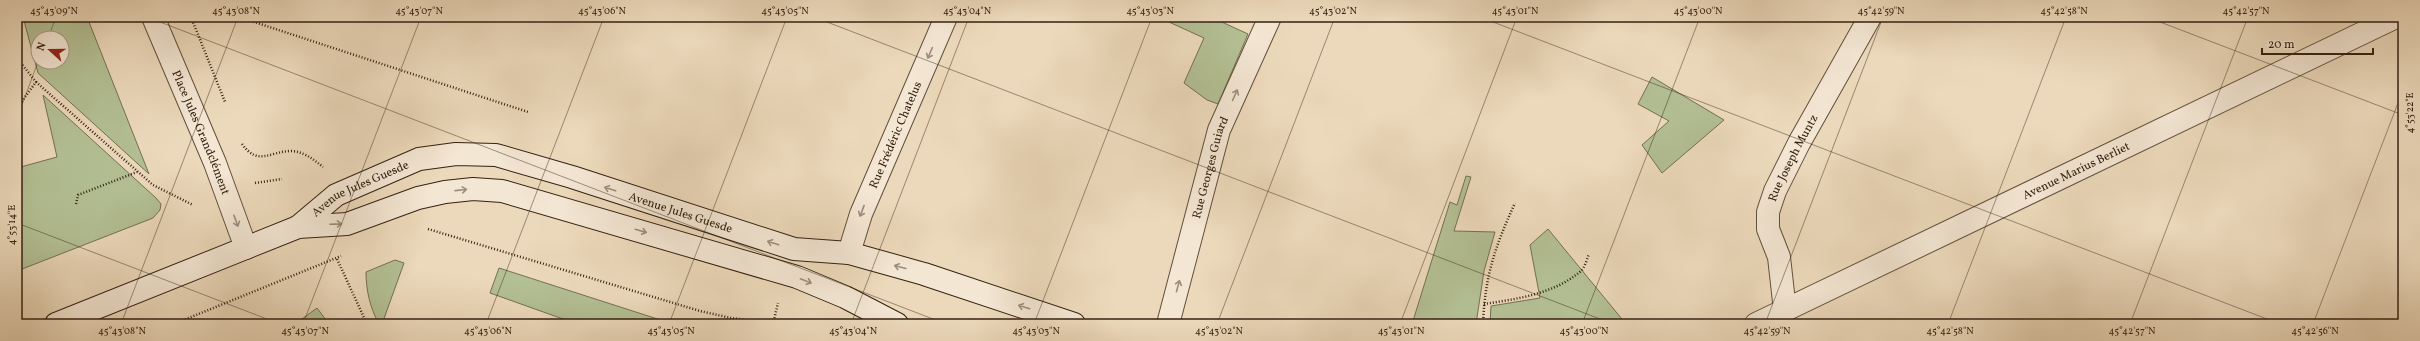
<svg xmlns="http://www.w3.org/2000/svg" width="2420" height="341" font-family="Vollkorn,serif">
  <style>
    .green { fill: #b3c094; stroke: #747052; fill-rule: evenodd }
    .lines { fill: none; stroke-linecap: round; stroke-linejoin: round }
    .street-casing { stroke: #624f3c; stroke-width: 24 }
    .secondary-casing { stroke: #342111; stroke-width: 24 }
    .path { stroke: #342111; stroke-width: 2.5; stroke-dasharray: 1 2; stroke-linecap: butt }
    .street { stroke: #f3e6d3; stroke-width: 22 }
    .secondary { stroke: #f3e6d3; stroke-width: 22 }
    .oneway { stroke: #9d8d7c }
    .ticks { fill: none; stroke: #342111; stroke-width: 1; stroke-opacity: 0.45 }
    .labels { text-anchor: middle; stroke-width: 3; stroke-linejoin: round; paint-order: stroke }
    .street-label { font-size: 12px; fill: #342111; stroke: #f3e6d3 }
    .neatline { fill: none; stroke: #342111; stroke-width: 1.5 }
    .ticks-label { font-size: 10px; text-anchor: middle; fill: #342111 }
  </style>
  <rect width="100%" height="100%" fill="#ecd9bb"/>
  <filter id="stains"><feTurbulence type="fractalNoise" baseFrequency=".005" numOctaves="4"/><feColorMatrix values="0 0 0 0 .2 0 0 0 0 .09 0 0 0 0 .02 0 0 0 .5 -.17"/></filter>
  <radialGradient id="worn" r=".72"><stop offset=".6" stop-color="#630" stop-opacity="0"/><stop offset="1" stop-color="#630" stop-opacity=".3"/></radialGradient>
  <!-- green -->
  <g class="green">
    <path d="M23 17H87L149 174 38 73ZM38 38H62V62H38Z"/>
    <path d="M1158 17H1211L1248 34 1218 104 1207 100 1184 83 1204 38Z"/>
    <path d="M1652 77 1724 120 1662 173 1642 145 1669 121 1638 104Z"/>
    <path d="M43 95 156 198 161 204 160 210 153 218 17 271V168L57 157Z"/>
    <path d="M1466 176 1471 177 1454 231 1495 232 1484 271 1476 324H1412L1450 202 1457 205Z"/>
    <path d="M1548 229 1626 324H1490L1491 306 1540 298 1530 245Z"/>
    <path d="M395 260 404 263 382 324H379C370 308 366 290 366 272Z"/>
    <path d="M499 268 673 324H577L490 293Z"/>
    <path d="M317 308 329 324H295Z"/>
  </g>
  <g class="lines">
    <!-- street casing -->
    <g class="street-casing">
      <g id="street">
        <path id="s1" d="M153 17 215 163 246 248"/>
        <path id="s2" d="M849 253 861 214 946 17"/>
        <path id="s3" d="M1785 311 1779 257 1768 229V212L1775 191 1799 143 1870 17"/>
        <path id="s4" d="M1168 324 1219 130 1270 17"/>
        <path id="s5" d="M1756 324 2396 17"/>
      </g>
    </g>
    <!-- secondary casing -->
    <g class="secondary-casing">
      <g id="secondary">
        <path id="s6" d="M298 227 336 195 419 159 456 154 496 155 572 177 794 249 849 253 924 274 1074 324"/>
        <path d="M56 324 298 227 347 224 418 198 445 192 473 189 502 191 797 277 845 297 897 324"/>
      </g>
    </g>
    <!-- path -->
    <g class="path">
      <path d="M191 17 225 102"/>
      <path d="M239 17 528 112"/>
      <path d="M17 58 36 82 17 108"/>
      <path d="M36 82 153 185 193 205"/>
      <path d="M242 144C258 166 269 152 290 151 303 151 313 159 323 167"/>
      <path d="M255 183 282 179"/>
      <path d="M76 204 78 195 137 172"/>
      <path d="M428 229 700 311 731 318 782 324"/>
      <path d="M337 259 367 324"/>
      <path d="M1484 304C1517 299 1554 294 1581 271 1585 267 1587 259 1589 254"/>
      <path d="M174 324 341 256"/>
      <path d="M773 324 778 303"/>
      <path d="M1483 324C1485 275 1495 247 1515 203"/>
    </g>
    <!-- street -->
    <use href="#street" class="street"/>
    <!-- secondary -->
    <use href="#secondary" class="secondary"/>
  </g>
  <!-- one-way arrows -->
  <defs><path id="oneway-shaft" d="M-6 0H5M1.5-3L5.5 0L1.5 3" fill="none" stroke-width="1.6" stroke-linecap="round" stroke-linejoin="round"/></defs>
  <g class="oneway">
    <use href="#oneway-shaft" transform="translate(930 53) rotate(113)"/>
    <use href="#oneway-shaft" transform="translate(1235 95) rotate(-66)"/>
    <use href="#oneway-shaft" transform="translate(610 189) rotate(-162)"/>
    <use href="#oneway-shaft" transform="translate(461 190) rotate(-6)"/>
    <use href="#oneway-shaft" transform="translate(862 211) rotate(111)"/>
    <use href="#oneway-shaft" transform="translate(236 221) rotate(70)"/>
    <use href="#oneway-shaft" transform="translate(336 224) rotate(-2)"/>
    <use href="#oneway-shaft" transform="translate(641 231) rotate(16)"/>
    <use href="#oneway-shaft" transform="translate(773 243) rotate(-162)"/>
    <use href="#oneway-shaft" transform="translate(900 267) rotate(-165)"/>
    <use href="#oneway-shaft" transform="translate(806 281) rotate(22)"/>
    <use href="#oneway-shaft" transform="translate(1178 286) rotate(-75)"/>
    <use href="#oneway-shaft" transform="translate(1024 307) rotate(-162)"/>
  </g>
  <!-- ticks -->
  <path class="ticks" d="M147 17 946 324M814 17 1613 324M1480 17 2280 324M2147 17 2403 115M48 38 56 17M17 118 38 62M17 223 280 324M121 324 238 17M303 324 421 17M486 324 604 17M669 324 787 17M851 324 969 17M1034 324 1152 17M1217 324 1335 17M1400 324 1517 17M1582 324 1700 17M1765 324 1883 17M1948 324 2066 17M2130 324 2248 17M2313 324 2403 90"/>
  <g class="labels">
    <!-- street labels -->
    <g class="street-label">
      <text dy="4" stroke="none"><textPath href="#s1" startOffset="125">Place Jules Grandclément</textPath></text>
      <text dy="4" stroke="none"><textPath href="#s2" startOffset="127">Rue Frédéric Chatelus</textPath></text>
      <text dy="4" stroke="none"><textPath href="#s3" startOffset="161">Rue Joseph Muntz</textPath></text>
      <text dy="4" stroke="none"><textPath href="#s4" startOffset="162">Rue Georges Guiard</textPath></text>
      <text dy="4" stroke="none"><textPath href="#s5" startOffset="355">Avenue Marius Berliet</textPath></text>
      <text dy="4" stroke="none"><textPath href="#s6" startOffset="74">Avenue Jules Guesde</textPath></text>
      <text dy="4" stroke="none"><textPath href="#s6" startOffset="411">Avenue Jules Guesde</textPath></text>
    </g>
  </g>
  <!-- margin -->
  <rect width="2420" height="341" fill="none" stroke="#ecd9bb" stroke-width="44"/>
  <!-- north arrow -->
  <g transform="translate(50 50) rotate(291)"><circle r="19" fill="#f3e6d3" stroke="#a79785"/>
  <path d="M0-3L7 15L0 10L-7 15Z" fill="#8f2418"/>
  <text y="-6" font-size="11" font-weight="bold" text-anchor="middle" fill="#342111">N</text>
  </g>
  <!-- scale -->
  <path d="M2262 48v6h111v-6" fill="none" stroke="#342111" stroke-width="2"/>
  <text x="2268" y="48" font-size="12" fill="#342111" stroke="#f3e6d3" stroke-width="3" paint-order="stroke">20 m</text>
  <rect x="22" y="22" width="2376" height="297" class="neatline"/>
  <g class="ticks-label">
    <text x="54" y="14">45°43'09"N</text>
    <text x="236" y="14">45°43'08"N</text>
    <text x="419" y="14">45°43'07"N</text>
    <text x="602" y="14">45°43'06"N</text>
    <text x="785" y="14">45°43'05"N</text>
    <text x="967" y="14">45°43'04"N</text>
    <text x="1150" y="14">45°43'03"N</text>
    <text x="1333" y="14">45°43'02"N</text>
    <text x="1515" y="14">45°43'01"N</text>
    <text x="1698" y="14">45°43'00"N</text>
    <text x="1881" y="14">45°42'59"N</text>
    <text x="2064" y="14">45°42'58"N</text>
    <text x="2246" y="14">45°42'57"N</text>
    <text transform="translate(2409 113) rotate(-90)" y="4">4°53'22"E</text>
    <text transform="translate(11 225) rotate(-90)" y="4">4°53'14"E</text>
    <text x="122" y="334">45°43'08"N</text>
    <text x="305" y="334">45°43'07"N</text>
    <text x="488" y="334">45°43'06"N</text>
    <text x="671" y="334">45°43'05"N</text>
    <text x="853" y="334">45°43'04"N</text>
    <text x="1036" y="334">45°43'03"N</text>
    <text x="1219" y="334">45°43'02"N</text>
    <text x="1401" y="334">45°43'01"N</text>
    <text x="1584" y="334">45°43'00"N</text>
    <text x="1767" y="334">45°42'59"N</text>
    <text x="1950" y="334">45°42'58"N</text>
    <text x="2132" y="334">45°42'57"N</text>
    <text x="2315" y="334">45°42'56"N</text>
  </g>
  <rect width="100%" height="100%" filter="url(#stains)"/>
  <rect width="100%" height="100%" fill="url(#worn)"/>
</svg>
